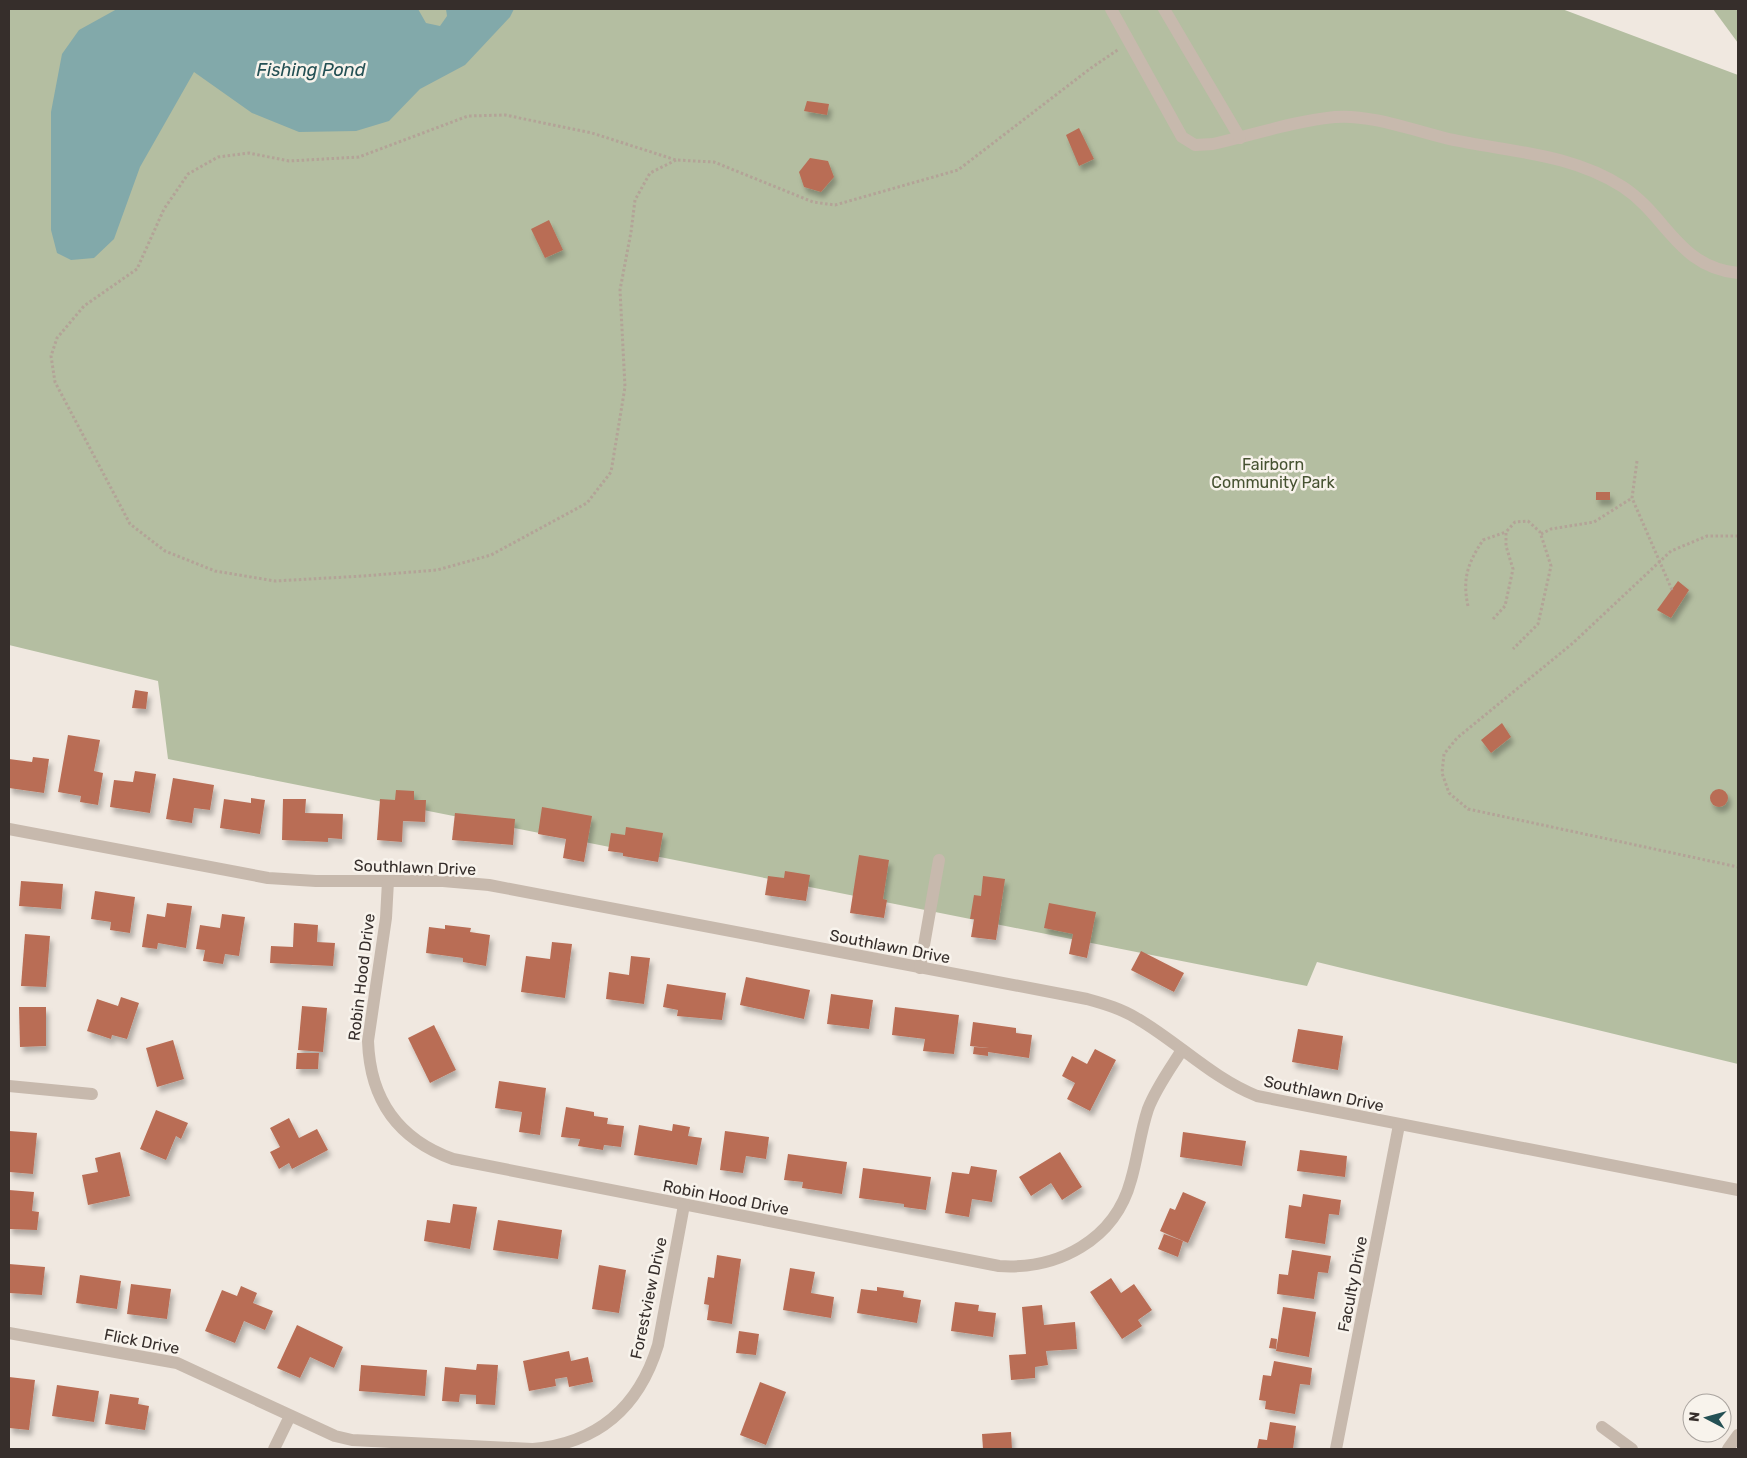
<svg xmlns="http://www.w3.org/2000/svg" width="1747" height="1458" font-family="Rubik,sans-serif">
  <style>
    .green { fill: #b4bea1 }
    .water { fill: #82a9aa }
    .building { fill: #b96d55; filter: url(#shadow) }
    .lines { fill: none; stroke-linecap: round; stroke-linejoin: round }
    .path { stroke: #b3a397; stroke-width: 3; stroke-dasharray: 2.5 2.5; stroke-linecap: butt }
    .minor { stroke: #c7b9ad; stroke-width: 12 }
    .labels { text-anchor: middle; stroke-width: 5; stroke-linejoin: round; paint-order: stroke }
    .park-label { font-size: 16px; fill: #465231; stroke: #f8f3ec }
    .street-label { font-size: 16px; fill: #362e2b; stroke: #f8f3ec }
    .water-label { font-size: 18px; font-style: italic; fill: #245054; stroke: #f8f3ec }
  </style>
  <defs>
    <filter id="shadow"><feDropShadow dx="3" dy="5.5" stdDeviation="2.5" flood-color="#0004"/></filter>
  </defs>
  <rect width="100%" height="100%" fill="#f0e8e0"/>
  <!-- green -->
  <g class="green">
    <path d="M9 9H1562L1738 75V1064L1317 962 1307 986 168 759 158 681 9 645Z"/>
    <path d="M1713 9H1738V43Z"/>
  </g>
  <!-- water -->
  <path class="water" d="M117 9H418L426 23 440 26 447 16 446 9H514L510 17 465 65 420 89 389 121 356 131 299 132 252 113 194 72 140 167 114 239 94 258 71 260 57 253 51 230V112L62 54 79 30Z"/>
  <!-- building -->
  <g class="building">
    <path d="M807 101 829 104 827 115 804 111Z"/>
    <path d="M1079 128 1094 159 1079 166 1066 135Z"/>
    <path d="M810 158 828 161 834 177 821 192 804 187 799 172Z"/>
    <path d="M549 220 563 250 545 258 531 229Z"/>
    <rect x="1596" y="492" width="14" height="8"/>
    <path d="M1678 581 1689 590 1671 618 1657 610Z"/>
    <path d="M135 690 148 692 146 709 132 708Z"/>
    <path d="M1502 723 1511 737 1491 753 1481 740Z"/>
    <path d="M68 735 100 740 94 771 103 773 98 805 80 802 81 796 58 792Z"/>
    <path d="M33 757 49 759 44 793 9 788V759L32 762Z"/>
    <path d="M135 771 156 774 150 813 110 807 114 780 133 782Z"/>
    <path d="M173 778 214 785 210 810 194 808 192 823 166 819Z"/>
    <circle cx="1719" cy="798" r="9"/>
    <path d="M396 790 414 791V800H426L425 822 403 821 402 842 377 840 380 799 395 800Z"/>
    <path d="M251 798 265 800 260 834 220 828 224 799 251 803Z"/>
    <path d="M283 799H306L305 813 343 814 342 839 328 838V842L282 840Z"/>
    <path d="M542 807 592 816 584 862 563 858 566 839 538 834Z"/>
    <path d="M455 813 515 819 513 845 452 840Z"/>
    <path d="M626 827 663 833 658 862 623 856V853L608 851 611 833 625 835Z"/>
    <path d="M859 855 889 860 883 899 887 900 884 918 850 913Z"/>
    <path d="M785 871 810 875 806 901 765 895 768 876 784 878Z"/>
    <path d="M983 876 1005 879 996 940 971 937 974 919H970L974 895 981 896Z"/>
    <path d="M21 881 63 884 61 909 19 906Z"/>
    <path d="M95 891 135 897 130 933 110 930 111 922 91 919Z"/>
    <path d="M167 903 192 906 186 948 158 943 157 949 142 947 147 914 165 917Z"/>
    <path d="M1049 903 1096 912 1087 958 1069 954 1073 934 1044 928Z"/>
    <path d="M222 914 245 917 239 956 225 954 223 964 203 961 205 950 196 949 200 925 220 928Z"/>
    <path d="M294 923 318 925 317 942 335 943 333 966 270 963 271 946 293 947Z"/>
    <path d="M445 925 471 928 470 932 490 935 486 966 463 962V958L426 953 429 927 445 929Z"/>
    <path d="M25 934 50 936 46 987 21 986Z"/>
    <path d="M552 942 572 944 565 998 521 992 526 956 550 959Z"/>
    <path d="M1141 951 1184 973 1174 992 1131 970Z"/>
    <path d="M631 956 650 958 644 1004 606 999 609 972 629 975Z"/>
    <path d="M746 977 810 990 804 1019 740 1005Z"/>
    <path d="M667 984 726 993 722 1020 677 1016 678 1010 663 1007Z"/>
    <path d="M831 994 873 1000 869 1029 827 1024Z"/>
    <path d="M121 997 139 1003 127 1039 112 1035 111 1039 87 1031 97 999 118 1006Z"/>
    <path d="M302 1006 327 1008 323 1052 298 1050Z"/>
    <path d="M19 1007H46V1046L20 1047Z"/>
    <path d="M895 1007 959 1015 954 1054 923 1051 925 1039 892 1035Z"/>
    <path d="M973 1022 1016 1028V1033L1032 1035 1029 1058 988 1052V1056L973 1054 974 1047 989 1048 970 1046Z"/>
    <path d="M434 1025 456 1070 430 1083 408 1038Z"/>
    <path d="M1298 1029 1343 1036 1338 1070 1292 1062Z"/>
    <path d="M173 1040 184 1079 157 1087 146 1048Z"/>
    <path d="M1095 1049 1116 1060 1090 1111 1067 1099 1075 1083 1062 1076 1072 1056 1087 1064Z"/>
    <path d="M297 1053H319L318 1069H296Z"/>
    <path d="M499 1081 546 1088 540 1135 519 1132 522 1112 495 1108Z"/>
    <path d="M566 1107 594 1112V1116L608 1118 607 1124 624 1126 621 1147 604 1145 603 1150 578 1146 580 1139 561 1137Z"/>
    <path d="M156 1110 188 1123 181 1139 176 1136 166 1160 140 1149Z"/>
    <path d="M289 1118 299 1138 317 1129 328 1150 292 1169 289 1163 279 1169 270 1152 280 1147 270 1128Z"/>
    <path d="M673 1124 690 1127 688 1136 702 1138 697 1165 634 1155 639 1125 672 1131Z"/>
    <path d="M9 1131 37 1133 33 1174 9 1172Z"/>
    <path d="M725 1131 769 1137 766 1159 746 1156 743 1173 720 1170Z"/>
    <path d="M1183 1132 1246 1141 1242 1166 1180 1157Z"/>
    <path d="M1300 1150 1347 1156 1345 1177 1297 1171Z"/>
    <path d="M120 1152 130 1196 88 1205 82 1175 98 1172 95 1158Z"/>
    <path d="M1060 1152 1082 1187 1062 1200 1051 1183 1031 1196 1019 1177Z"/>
    <path d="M788 1154 847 1162 842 1194 802 1188 803 1182 784 1180Z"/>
    <path d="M971 1166 997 1170 992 1202 972 1199 969 1217 945 1213 952 1172 969 1174Z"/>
    <path d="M863 1168 931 1177 926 1210 904 1207V1204L859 1198Z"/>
    <path d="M9 1190 34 1192 32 1211 39 1212 37 1230 9 1229Z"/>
    <path d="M1183 1192 1206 1202 1188 1243 1160 1231 1170 1208 1175 1210Z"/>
    <path d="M1303 1194 1341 1200 1339 1215 1329 1214 1325 1244 1285 1238 1289 1205 1301 1207Z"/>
    <path d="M453 1204 477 1207 470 1249 424 1241 427 1220 450 1223Z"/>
    <path d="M498 1220 562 1230 558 1259 493 1250Z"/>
    <path d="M1164 1234 1183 1241 1178 1257 1158 1249Z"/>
    <path d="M1292 1250 1331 1256 1328 1273 1318 1272 1314 1299 1277 1294 1279 1274 1288 1275Z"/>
    <path d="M717 1255 741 1259 732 1324 707 1320 709 1305 704 1304 708 1277 714 1278Z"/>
    <path d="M9 1264 45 1267 42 1295 9 1293Z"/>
    <path d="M599 1265 626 1270 619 1313 592 1309Z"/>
    <path d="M790 1268 815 1272 811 1293 834 1297 831 1318 783 1310Z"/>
    <path d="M80 1275 121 1281 117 1309 76 1303Z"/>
    <path d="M1111 1278 1121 1293 1134 1284 1152 1310 1138 1320 1142 1326 1122 1339 1090 1292Z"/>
    <path d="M131 1284 171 1289 167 1319 127 1314Z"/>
    <path d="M241 1286 257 1293 253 1303 273 1311 265 1330 244 1321 235 1343 205 1331 222 1290 237 1296Z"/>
    <path d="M877 1287 904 1291 903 1297 921 1300 917 1323 857 1313 861 1289 877 1291Z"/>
    <path d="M955 1302 979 1305 978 1311 996 1313 993 1337 951 1331Z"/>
    <path d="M1042 1305 1044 1325 1075 1322 1077 1349 1046 1351 1048 1365 1035 1367V1378L1011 1380 1009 1355 1026 1354 1022 1307Z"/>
    <path d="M1283 1307 1316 1312 1309 1357 1276 1351Z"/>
    <path d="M297 1325 343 1347 334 1368 310 1357 300 1378 277 1368Z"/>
    <path d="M739 1331 759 1334 756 1355 736 1353Z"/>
    <path d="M1271 1338 1277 1339 1276 1349 1269 1348Z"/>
    <path d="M569 1351 571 1361 588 1357 593 1382 569 1387 567 1377 555 1379 556 1386 529 1391 523 1361Z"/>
    <path d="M1274 1361 1312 1368 1310 1385 1300 1384 1295 1414 1265 1409 1266 1401 1259 1400 1263 1375 1271 1376Z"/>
    <path d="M477 1364 498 1365 495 1405 476 1404V1395L460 1394 459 1402 442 1401 445 1367 476 1370Z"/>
    <path d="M361 1365 427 1370 425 1396 359 1391Z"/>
    <path d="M9 1377 35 1380 29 1430 9 1428Z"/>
    <path d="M760 1382 786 1392 766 1445 740 1435Z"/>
    <path d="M57 1385 99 1391 94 1422 52 1416Z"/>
    <path d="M110 1394 139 1398 138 1404 149 1406 145 1430 105 1424Z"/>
    <path d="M1270 1422 1296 1426 1293 1449H1257L1259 1439 1267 1440Z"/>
    <path d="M1011 1432 1012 1449H983L982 1434Z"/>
  </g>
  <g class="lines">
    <!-- path -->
    <g class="path">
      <path d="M676 160 650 173 635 200 631 232 620 290 625 387 611 472 587 503 491 555 437 570 363 576 275 581 215 571 165 551 130 524 55 382 51 356 57 338 84 306 137 269 164 209 188 174 218 157 249 153 289 161 359 157 468 116 505 115 592 133 676 160 714 162 813 202 835 205 958 170 1091 68 1119 49"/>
      <path d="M1637 461 1632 498 1672 590"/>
      <path d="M1541 534 1551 529 1594 522 1632 498"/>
      <path d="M1738 536H1707L1671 551 1573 643 1457 738 1444 754 1442 773 1449 793 1468 809 1738 867"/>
      <path d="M1468 606C1462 578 1468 563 1483 540L1506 532"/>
      <path d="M1493 619 1505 606 1513 569 1506 546V532L1515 522 1528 521 1540 532 1551 566 1538 624 1513 649"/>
    </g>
    <!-- minor -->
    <g class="minor">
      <path d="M1111 9 1182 137 1195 145 1213 144C1253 135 1294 121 1335 117 1370 114 1415 131 1449 139 1509 152 1570 153 1623 187 1667 216 1678 267 1738 273"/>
      <path d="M1164 9 1240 138"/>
      <path d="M9 829 268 878 316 881H443L489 885 1087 999C1105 1004 1122 1009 1138 1019 1179 1043 1212 1078 1257 1096L1738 1190"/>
      <path d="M388 881 386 918 368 1041C370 1099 397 1139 453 1159L999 1266C1058 1270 1115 1240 1131 1180 1138 1156 1140 1133 1148 1109 1156 1088 1170 1069 1182 1050"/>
      <path d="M920 968 939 860"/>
      <path d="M9 1086 92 1094"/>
      <path d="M9 1333 177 1363 335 1436 352 1440 532 1449"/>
      <path d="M1602 1427 1632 1449"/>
      <path d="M274 1449 290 1416"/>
      <path d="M533 1449C598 1443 639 1407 658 1345L684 1205"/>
      <path d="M1336 1449 1399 1125"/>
      <path d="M1728 1449 1738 1435"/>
    </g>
  </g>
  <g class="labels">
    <!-- park labels -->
    <g class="park-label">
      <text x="1273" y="470">Fairborn<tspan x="1273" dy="18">Community Park</tspan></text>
    </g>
    <!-- street labels -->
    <g class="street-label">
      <text transform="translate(415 867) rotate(2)" y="6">Southlawn Drive</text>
      <text transform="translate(890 946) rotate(11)" y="6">Southlawn Drive</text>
      <text transform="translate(361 977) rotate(-83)" y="6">Robin Hood Drive</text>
      <text transform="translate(1324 1093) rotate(12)" y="6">Southlawn Drive</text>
      <text transform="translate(726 1197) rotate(11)" y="6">Robin Hood Drive</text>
      <text transform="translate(1352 1284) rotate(-79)" y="6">Faculty Drive</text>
      <text transform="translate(648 1298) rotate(-78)" y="6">Forestview Drive</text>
      <text transform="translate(142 1341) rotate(11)" y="6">Flick Drive</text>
    </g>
    <!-- water labels -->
    <g class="water-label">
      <text x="311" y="76">Fishing Pond</text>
    </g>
  </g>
  <!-- border -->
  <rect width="1747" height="1458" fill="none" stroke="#362e2b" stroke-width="20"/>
  <!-- north arrow -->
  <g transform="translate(1707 1418) rotate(276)"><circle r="24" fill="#f8f3ec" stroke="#aaa49f"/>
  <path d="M0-4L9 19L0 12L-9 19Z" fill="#245054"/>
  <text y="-8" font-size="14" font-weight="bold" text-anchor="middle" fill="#362e2b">N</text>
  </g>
</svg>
